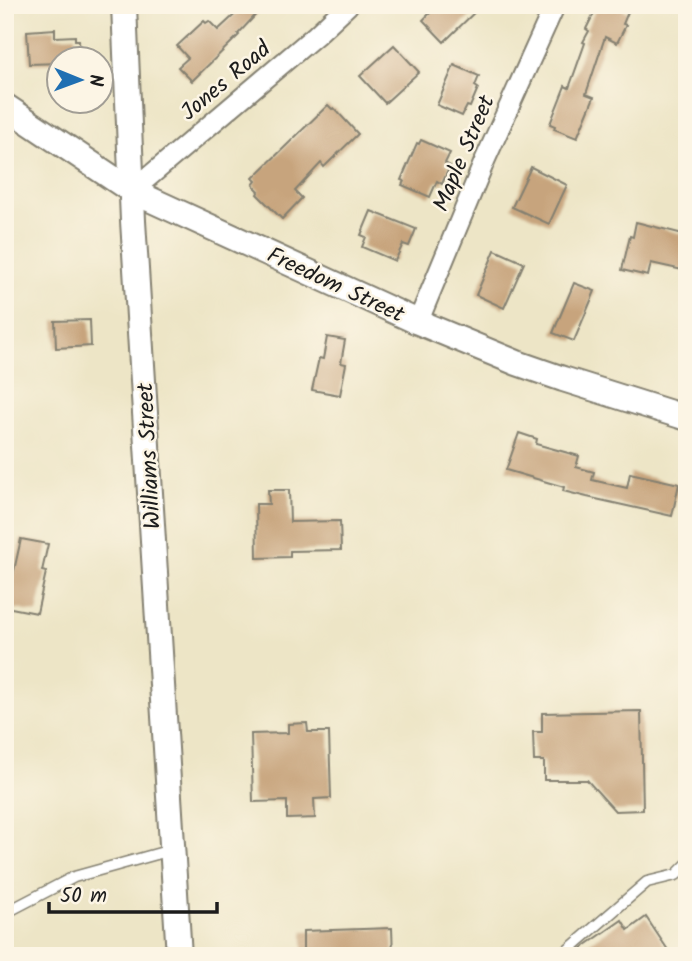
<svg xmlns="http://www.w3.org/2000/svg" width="692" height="961" font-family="Kalam,sans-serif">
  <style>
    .building { fill: #c7a47d }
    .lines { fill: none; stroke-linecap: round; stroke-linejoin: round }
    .service-casing { stroke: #848071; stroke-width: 13 }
    .minor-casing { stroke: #848071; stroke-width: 23 }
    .tertiary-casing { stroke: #848071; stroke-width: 28 }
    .service { stroke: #fff; stroke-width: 10 }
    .minor { stroke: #fff; stroke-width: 19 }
    .tertiary { stroke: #fff; stroke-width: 24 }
    .labels { text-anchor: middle; stroke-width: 5; stroke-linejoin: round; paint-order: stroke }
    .street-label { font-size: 23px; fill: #1c1c1c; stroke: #fcf5e5 }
  </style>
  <rect width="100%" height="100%" fill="#fcf5e5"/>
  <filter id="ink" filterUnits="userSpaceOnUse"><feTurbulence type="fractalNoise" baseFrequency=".0143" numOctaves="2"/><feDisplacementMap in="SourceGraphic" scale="14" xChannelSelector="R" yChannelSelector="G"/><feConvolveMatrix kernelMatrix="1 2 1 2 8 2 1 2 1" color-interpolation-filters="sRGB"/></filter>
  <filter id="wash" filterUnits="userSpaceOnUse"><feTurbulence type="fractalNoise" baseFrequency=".00686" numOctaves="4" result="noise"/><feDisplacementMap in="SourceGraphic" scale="28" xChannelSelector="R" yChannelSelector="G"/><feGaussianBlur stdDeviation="1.57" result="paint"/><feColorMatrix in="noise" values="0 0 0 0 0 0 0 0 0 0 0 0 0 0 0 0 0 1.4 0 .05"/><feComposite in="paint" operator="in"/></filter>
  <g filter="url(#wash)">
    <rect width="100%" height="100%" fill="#ede5c6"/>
    <g id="blocks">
      <!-- building -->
      <g class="building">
        <path d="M245 5 264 6 238 34 239 35 192 81 178 67 188 58 177 46 204 21 206 23 209 21 218 30Z"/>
        <path d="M438 5H482L444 42 423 20Z"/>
        <path d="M598 5H616L628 12 623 24 626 25 617 43 605 37 586 94 594 97 577 138 554 129 555 126 550 124 565 86 569 88 585 43 583 42 589 31 586 29Z"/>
        <path d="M55 29V37L75 36V40H79L80 60H60V63L29 64 27 31Z"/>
        <path d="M394 45 419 72 385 103 360 76Z"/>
        <path d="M454 65 479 76 475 86 478 88 470 107 467 106 462 116 437 105Z"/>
        <path d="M328 105 332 109 334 108 358 134 324 167 321 163 295 191 302 198 282 219 257 194 259 191 253 185 256 181 253 178Z"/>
        <path d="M421 140 450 153 445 163 450 166 442 184 437 181 430 197 402 185 404 181 401 180 417 143 419 144Z"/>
        <path d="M531 167 567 185 549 224 512 207Z"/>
        <path d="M371 211 416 229 409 246 403 244 395 261 362 247 366 237 361 235Z"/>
        <path d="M636 222 687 235V271L651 263 648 276 622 270 630 236 633 237Z"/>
        <path d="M495 250 524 263 504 308 476 295Z"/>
        <path d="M574 283 595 291 574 341 553 333Z"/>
        <path d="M90 320 91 346 56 348 55 321Z"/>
        <path d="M327 337 345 340 341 363 346 364 340 395 312 390 319 358 323 359Z"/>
        <path d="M519 433 537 439 536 444 579 456 576 467 594 472 592 480 627 488 630 473 679 484 672 516 587 497 563 491 564 487 506 470Z"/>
        <path d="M268 490H289L290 522 340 521 341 550 290 551V557L257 558 256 504H269Z"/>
        <path d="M21 539 48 544 42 571 46 572 37 613 6 607Z"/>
        <path d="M641 711 643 810 615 811 587 780H544V761H534L533 732H542V713Z"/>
        <path d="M307 723 308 732H329L331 798 314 799 315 818 287 819V801L253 802 251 734 288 733V724Z"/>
        <path d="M646 917 672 956H573L586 945 622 920 628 930Z"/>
        <path d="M392 928 393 956H303V931Z"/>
      </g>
    </g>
  </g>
  <g filter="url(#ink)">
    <use href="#blocks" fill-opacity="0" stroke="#848071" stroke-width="2"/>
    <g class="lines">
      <!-- service casing -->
      <g class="service-casing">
        <g id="service">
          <path d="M5 913 74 877 171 850"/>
          <path d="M564 956 567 951 647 882 676 875 687 864"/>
        </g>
      </g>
      <!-- minor casing -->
      <g class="minor-casing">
        <g id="minor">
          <path d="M132 191 316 35 348 5"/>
          <path d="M418 322 485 160 555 5"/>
        </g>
      </g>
      <!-- tertiary casing -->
      <g class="tertiary-casing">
        <g id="tertiary">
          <path d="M124 5 133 221 179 956"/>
          <path d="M5 106 132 191 418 322 517 363 563 379 687 418"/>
        </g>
      </g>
      <!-- service -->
      <use href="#service" class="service"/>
      <!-- minor -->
      <use href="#minor" class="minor"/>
      <!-- tertiary -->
      <use href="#tertiary" class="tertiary"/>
    </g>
  </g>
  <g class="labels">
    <!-- street labels -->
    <g class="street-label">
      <text transform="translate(225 80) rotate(-40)" y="8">Jones Road</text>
      <text transform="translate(463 153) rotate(-67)" y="8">Maple Street</text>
      <text transform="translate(336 284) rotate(25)" y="8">Freedom Street</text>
      <text transform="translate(148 456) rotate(-93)" y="8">Williams Street</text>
    </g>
  </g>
  <!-- margin -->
  <rect width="692" height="961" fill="none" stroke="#fcf5e5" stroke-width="28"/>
  <!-- north arrow -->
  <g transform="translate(80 80) rotate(91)"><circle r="33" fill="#fcf5e5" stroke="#a29e95" stroke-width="2"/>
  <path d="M0-5L12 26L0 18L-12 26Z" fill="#1f6fb2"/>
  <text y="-10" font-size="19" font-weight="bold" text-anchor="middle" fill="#1c1c1c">N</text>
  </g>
  <!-- scale -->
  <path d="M49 902v10h168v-10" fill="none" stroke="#1c1c1c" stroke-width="3.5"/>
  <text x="60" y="902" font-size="21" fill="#1c1c1c" stroke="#fcf5e5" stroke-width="5" paint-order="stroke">50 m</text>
</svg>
